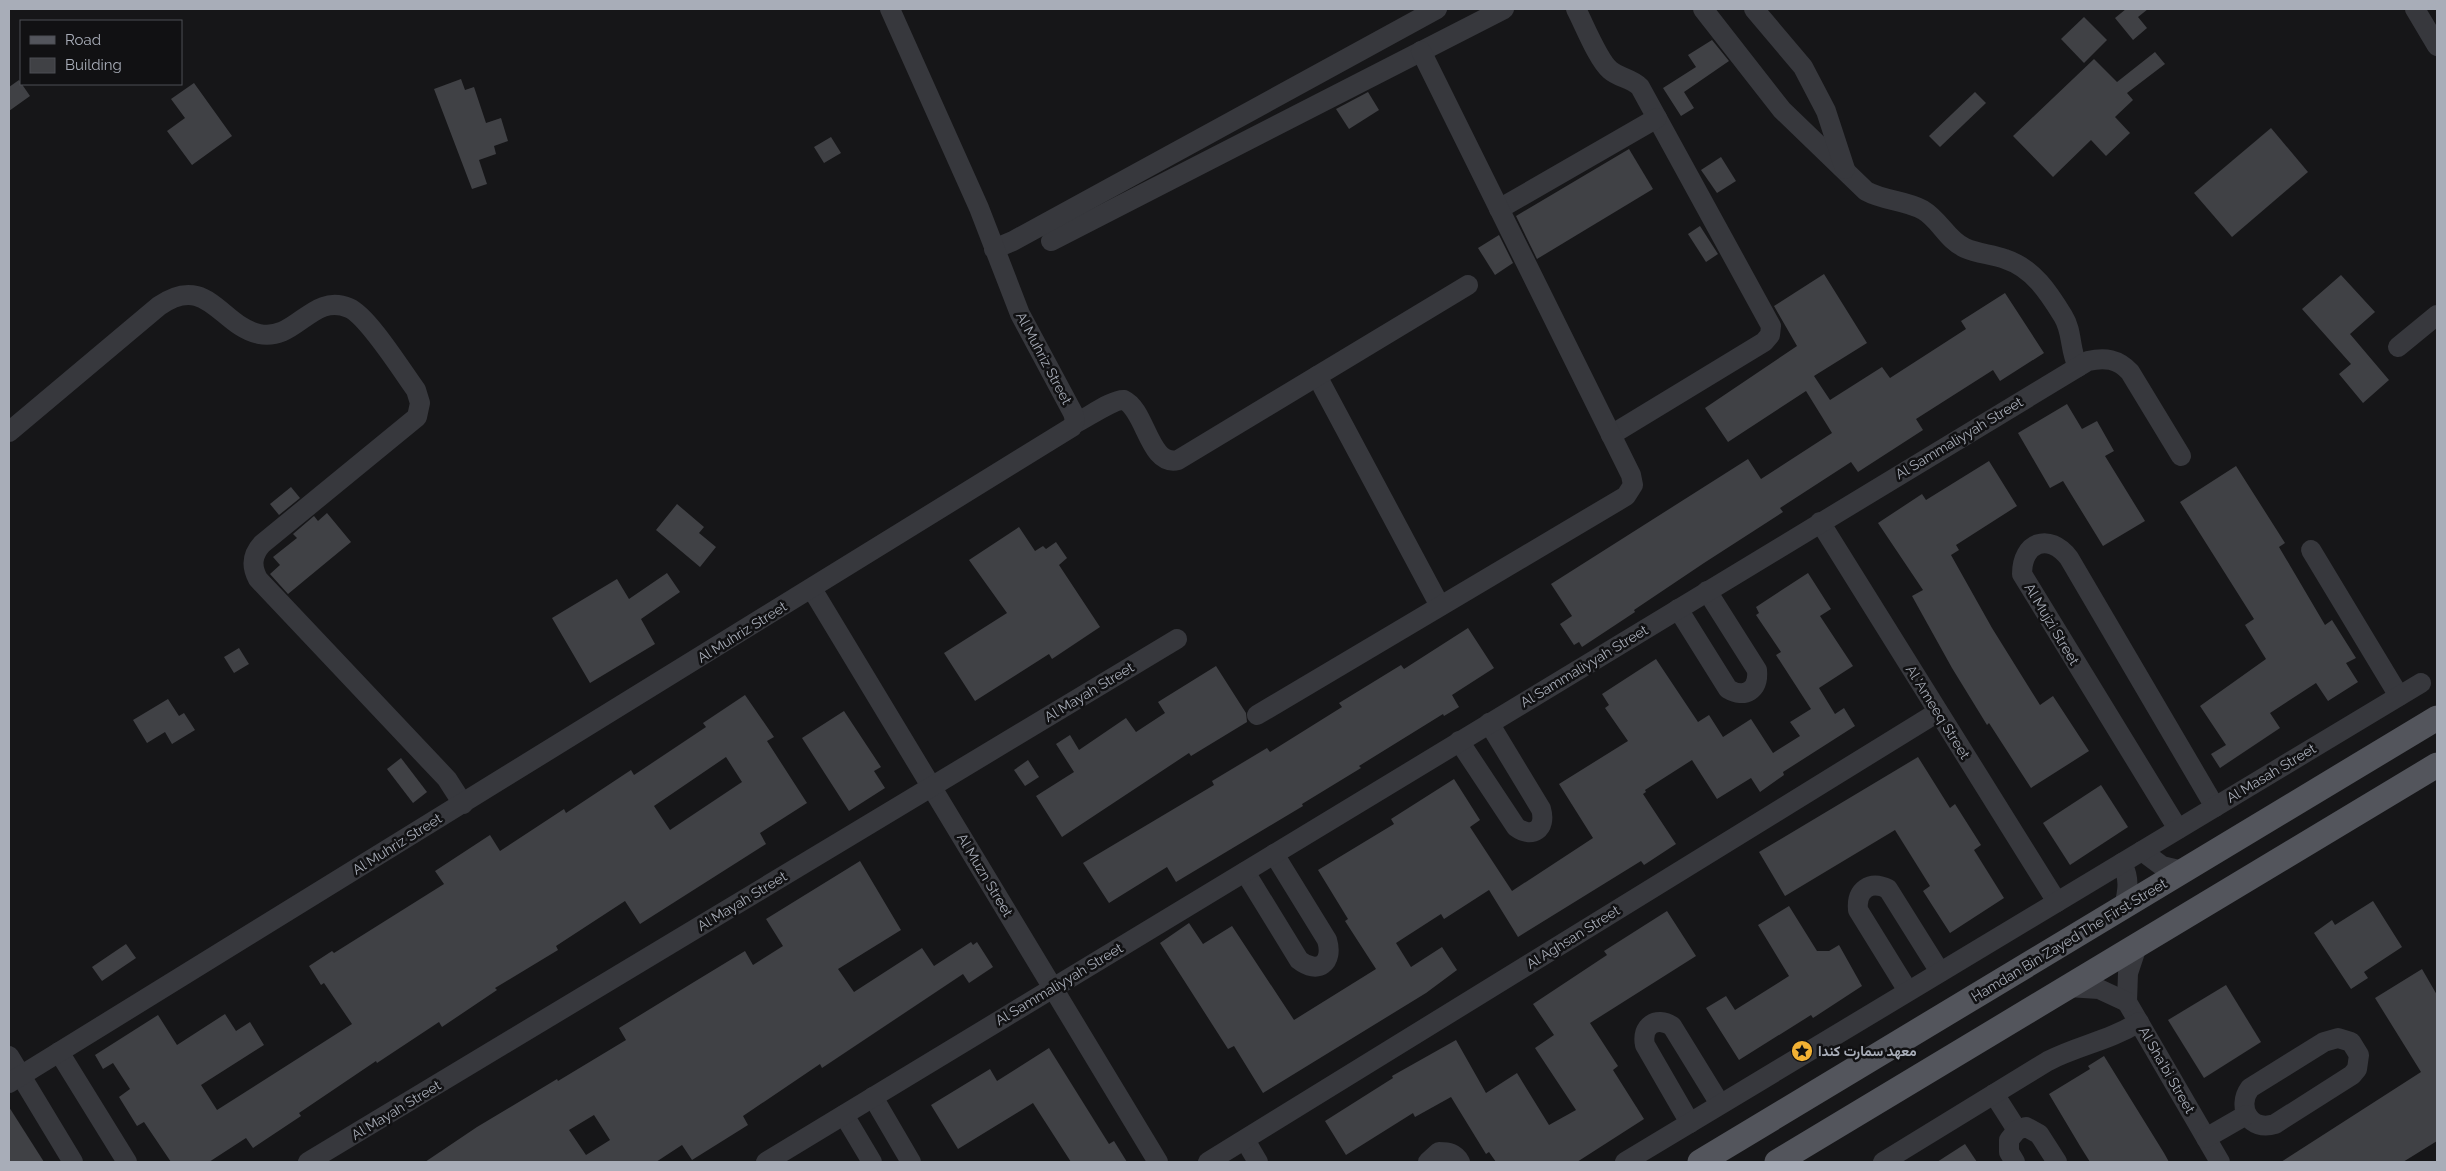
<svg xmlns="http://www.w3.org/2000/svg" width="2446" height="1171" font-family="Raleway,Vazirmatn,sans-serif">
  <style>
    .building { fill: #404145; fill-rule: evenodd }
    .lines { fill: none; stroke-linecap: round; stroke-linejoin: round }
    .minor { stroke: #37383d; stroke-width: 20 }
    .major { stroke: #53555c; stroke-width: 25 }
    .labels { text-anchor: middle; stroke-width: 5; stroke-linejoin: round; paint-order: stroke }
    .street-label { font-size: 14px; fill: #a8adb8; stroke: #111113 }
    .poi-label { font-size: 14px; font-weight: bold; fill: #a8adb8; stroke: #111113; text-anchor: start }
  </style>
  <rect width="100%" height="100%" fill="#161618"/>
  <!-- building -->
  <g class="building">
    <path d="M2126 9H2148L2138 17 2147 28 2133 40 2115 18Z"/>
    <path d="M2084 17 2107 40 2084 63 2061 39Z"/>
    <path d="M1712 40 1729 61 1684 92 1694 108 1681 116 1663 88 1696 67 1688 55Z"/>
    <path d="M2155 52 2165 64 2127 93 2133 100 2115 117 2130 133 2106 156 2091 140 2053 177 2013 136 2094 59 2117 82Z"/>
    <path d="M461 79 465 90 474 87 486 123 501 118 508 141 494 146 496 154 479 160 487 184 472 189 434 89Z"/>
    <path d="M19 80 30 96 9 111V87Z"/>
    <path d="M194 83 232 136 192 165 167 131 185 118 171 99Z"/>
    <path d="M1368 92 1379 110 1349 129 1336 109Z"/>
    <path d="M1975 92 1986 103 1940 147 1929 136Z"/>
    <path d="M2271 128 2308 172 2232 237 2194 193Z"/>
    <path d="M831 137 841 153 824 163 814 147Z"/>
    <path d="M1629 149 1653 189 1537 259 1516 216Z"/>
    <path d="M1721 157 1736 181 1717 193 1701 170Z"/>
    <path d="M1700 226 1718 254 1706 262 1688 234Z"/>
    <path d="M1499 235 1513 263 1495 275 1478 248Z"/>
    <path d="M1824 274 1867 343 1814 376 1830 400 1882 367 1890 378 1966 329 1961 321 2005 293 2044 353 2000 381 1993 370 1916 419 1923 430 1858 472 1851 462 1780 508 1783 512 1704 563 1634 610 1635 612 1582 647 1579 642 1574 645 1560 624 1572 616 1551 584 1748 459 1761 479 1832 433 1806 391 1728 442 1705 408 1797 346 1774 306Z"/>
    <path d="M2341 275 2375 312 2350 334 2389 380 2363 403 2339 374 2351 364 2302 309Z"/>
    <path d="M2067 404 2082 429 2097 421 2114 451 2105 456 2145 521 2103 546 2063 481 2050 488 2018 433Z"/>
    <path d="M1989 461 2017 506 1956 545 1959 550 1951 555 1992 628 2040 705 2053 696 2089 751 2031 788 1989 723 1987 725 1952 668 1912 596 1923 590 1878 523 1922 494 1926 500Z"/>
    <path d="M2236 466 2285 543 2279 547 2325 625 2332 620 2356 658 2346 663 2358 682 2328 701 2316 683 2270 713 2280 728 2220 768 2211 754 2226 745 2200 706 2266 659 2245 625 2254 619 2180 502Z"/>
    <path d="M291 487 300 498 279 515 270 504Z"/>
    <path d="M677 504 704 527 699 533 716 547 700 567 656 530Z"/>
    <path d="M327 513 351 542 288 594 270 574 280 565 273 557 297 538 293 534 314 516 318 521Z"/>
    <path d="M1019 527 1035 551 1043 546 1046 549 1056 542 1067 558 1059 565 1100 627 1052 659 1049 654 975 701 944 653 1007 613 969 560Z"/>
    <path d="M667 573 680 592 641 619 655 644 590 683 552 618 617 579 629 599Z"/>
    <path d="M1808 573 1831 609 1820 616 1853 666 1819 688 1835 714 1844 708 1855 726 1783 772 1784 775 1760 792 1751 778 1717 799 1692 760 1645 790 1646 792 1643 794 1676 844 1644 865 1641 861 1518 937 1489 890 1444 919 1441 914 1396 943 1411 967 1442 947 1457 970 1426 993 1263 1093 1234 1046 1228 1049 1160 943 1189 923 1203 944 1232 926 1294 1020 1376 969 1345 921 1348 919 1318 870 1394 824 1391 819 1454 779 1480 820 1470 827 1512 891 1593 838 1559 784 1628 741 1605 708 1609 705 1602 694 1656 659 1698 722 1709 715 1723 737 1751 719 1773 753 1800 736 1790 722 1811 709 1776 655 1781 652 1756 615 1759 613 1756 607Z"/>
    <path d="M1468 628 1494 668 1452 695 1459 707 1444 716 1443 714 1359 766 1361 768 1302 804 1303 806 1176 882 1167 867 1109 903 1083 863 1214 785 1212 781 1267 748 1270 752 1342 707 1339 703 1401 665 1404 669Z"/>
    <path d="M239 648 249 664 234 673 224 657Z"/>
    <path d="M1216 666 1246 713 1247 722 1191 756 1189 753 1062 837 1036 796 1074 772 1056 744 1070 735 1079 750 1126 718 1136 732 1165 713 1158 702Z"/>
    <path d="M745 695 774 737 767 741 807 803 760 833 766 844 640 924 625 901 556 946 558 950 495 988 497 990 442 1027 439 1022 377 1063 376 1061 299 1113 301 1116 253 1148 246 1138 209 1162H171L144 1122 137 1126 119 1097 130 1089 113 1063 103 1069 95 1055 158 1015 177 1045 225 1014 236 1031 250 1022 264 1045 201 1085 217 1110 352 1024 324 983 321 985 309 966 332 951 334 953 444 884 435 871 490 835 500 851 564 809 566 813 631 770 634 775 706 727 703 723ZM726 757 742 782 670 830 654 806Z"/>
    <path d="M168 699 179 716 184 713 195 730 172 744 165 732 147 743 133 720Z"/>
    <path d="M844 711 881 767 874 771 885 788 849 811 802 738Z"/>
    <path d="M1918 757 1950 808 1955 804 1981 845 1974 850 2004 898 1950 933 1923 891 1930 886 1895 830 1785 896 1759 852Z"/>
    <path d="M401 758 427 792 413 803 387 769Z"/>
    <path d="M1028 760 1039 777 1025 786 1014 770Z"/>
    <path d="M2101 785 2128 827 2070 865 2043 823Z"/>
    <path d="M860 861 901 930 838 969 854 992 922 948 934 966 971 942 973 945 977 942 993 967 969 983 963 974 822 1068 820 1064 743 1116 748 1125 692 1160 682 1145 656 1162H425L477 1127 557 1079 558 1081 626 1040 619 1028 694 982 745 951 753 965 783 946 766 919ZM594 1115 610 1140 586 1155 569 1130Z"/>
    <path d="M2373 901 2402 947 2364 972 2368 978 2351 989 2314 933 2332 920 2335 925Z"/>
    <path d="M1789 906 1817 951H1829L1839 945 1862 986 1813 1018 1811 1015 1739 1060 1706 1008 1726 996 1735 1010 1789 976 1758 925Z"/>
    <path d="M1667 911 1696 956 1590 1023 1618 1066 1613 1070 1644 1119 1577 1162H1496L1489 1152 1486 1154 1451 1097 1415 1117 1413 1113 1346 1155 1325 1121 1393 1078 1392 1076 1456 1040 1486 1093 1517 1073 1549 1125 1576 1110 1535 1048 1554 1035 1533 1004 1607 955 1604 951Z"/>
    <path d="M126 944 136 958 102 981 92 967Z"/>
    <path d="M2422 969 2437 995V1141L2403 1162H2281L2421 1072 2375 998Z"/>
    <path d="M2226 985 2261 1042 2204 1078 2168 1020Z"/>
    <path d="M1049 1048 1109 1144 1114 1141 1127 1162H1071L1033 1103 958 1149 931 1105 990 1069 997 1081Z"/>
    <path d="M2104 1056 2164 1153 2169 1162H2090L2080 1146 2049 1094 2090 1069 2088 1066Z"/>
    <path d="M9 1107 44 1162H9Z"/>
    <path d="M1965 1144 1977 1162H1937Z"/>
  </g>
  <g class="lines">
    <!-- minor -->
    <g class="minor">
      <path d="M1576 9C1584 24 1598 60 1610 70 1619 78 1631 78 1640 87L1771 326 1770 335 1764 342 1611 435"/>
      <path d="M1703 9 1782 110 1866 191C1884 201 1905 200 1923 210 1940 220 1947 240 1965 248 1978 254 1992 254 2005 259 2033 268 2049 293 2063 316 2073 332 2069 348 2078 367"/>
      <path d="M1754 9 1803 67 1826 111 1845 169"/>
      <path d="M2415 9 2437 46"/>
      <path d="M1499 209 1657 118"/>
      <path d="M1051 241 1504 9"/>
      <path d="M994 249 1013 241 1437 9"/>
      <path d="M2398 347 2437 315"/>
      <path d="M1317 376 1440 606"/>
      <path d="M1074 424C1087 418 1113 399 1124 400 1146 410 1149 467 1178 460L1468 285"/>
      <path d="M9 432 159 306C207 272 221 326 259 334 296 342 312 292 349 308 368 316 402 371 416 390L420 403 417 417 262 544C252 555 251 566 258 579L447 779 463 804"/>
      <path d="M1820 522 2057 902"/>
      <path d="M2311 550 2399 696"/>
      <path d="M812 589 1158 1162"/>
      <path d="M1678 609 1728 689C1745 699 1759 690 1757 670L1707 591"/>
      <path d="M1257 715 1626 496 1633 485 1631 475 1421 51"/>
      <path d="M1459 741 1516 827C1532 839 1547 829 1541 809L1489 723"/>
      <path d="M2178 829 2022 574C2022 542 2049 532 2069 558L2215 807"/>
      <path d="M2142 851 2162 866 2183 871"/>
      <path d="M2122 863C2130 879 2128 890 2124 907"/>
      <path d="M1245 872 1299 960C1318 975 1334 963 1327 940L1274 854"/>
      <path d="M2137 946 2128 973 2127 1002 2220 1162"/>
      <path d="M2068 987 2099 989 2127 1002"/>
      <path d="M1908 991 1858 910C1856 890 1870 880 1888 889L1940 972"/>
      <path d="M2338 1038 2351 1042 2359 1055 2357 1069 2352 1075 2275 1124C2250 1132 2236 1107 2250 1088L2324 1042Z"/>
      <path d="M59 1052 127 1162"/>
      <path d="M9 1056 73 1162"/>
      <path d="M9 1083 1072 427 1075 420 1073 413 1020 314 979 208 890 9"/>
      <path d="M1994 1094 2017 1130"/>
      <path d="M873 1097 911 1162"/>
      <path d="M844 1115 872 1162"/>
      <path d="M1690 1123 1645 1045C1641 1026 1656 1016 1672 1026L1720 1104"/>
      <path d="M2206 1138 2246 1115"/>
      <path d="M1245 1140 1258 1162"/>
      <path d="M308 1162 1177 639"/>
      <path d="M766 1162 2088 361C2105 357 2118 359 2130 372L2181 456"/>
      <path d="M1208 1162 1938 712"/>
      <path d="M1428 1162 1439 1152C1448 1152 1455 1153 1460 1162"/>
      <path d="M1625 1162 2421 683"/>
      <path d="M1883 1162 2048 1061C2079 1045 2109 1041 2139 1022"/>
      <path d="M2015 1162 2009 1152V1140L2017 1130 2026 1127 2039 1134 2057 1162"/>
    </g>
    <!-- major -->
    <g class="major">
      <path d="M1700 1162 2437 718"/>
      <path d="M1777 1162 2437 765"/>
    </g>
  </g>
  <!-- icons -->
  <defs>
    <g id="sight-disc" transform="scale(1.125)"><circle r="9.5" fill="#f2b134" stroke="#111113"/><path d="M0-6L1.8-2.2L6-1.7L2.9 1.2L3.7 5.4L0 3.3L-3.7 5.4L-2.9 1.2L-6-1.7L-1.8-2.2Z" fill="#111"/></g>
  </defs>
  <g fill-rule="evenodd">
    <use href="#sight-disc" x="1802" y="1051"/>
  </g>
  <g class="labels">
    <!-- street labels -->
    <g class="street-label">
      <text transform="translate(1044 358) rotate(62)" y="5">Al Muhriz Street</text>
      <text transform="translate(1959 438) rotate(-31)" y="5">Al Sammaliyyah Street</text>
      <text transform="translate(2052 624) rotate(59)" y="5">Al Mujzi Street</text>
      <text transform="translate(742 632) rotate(-32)" y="5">Al Muhriz Street</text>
      <text transform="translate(1584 666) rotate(-31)" y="5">Al Sammaliyyah Street</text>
      <text transform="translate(1089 692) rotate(-31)" y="5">Al Mayah Street</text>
      <text transform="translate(1938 712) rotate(58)" y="5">Al 'Ameeq Street</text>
      <text transform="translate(2271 773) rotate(-31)" y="5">Al Masah Street</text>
      <text transform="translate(397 844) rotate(-32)" y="5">Al Muhriz Street</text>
      <text transform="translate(985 875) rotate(59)" y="5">Al Muzn Street</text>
      <text transform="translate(742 901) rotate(-31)" y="5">Al Mayah Street</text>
      <text transform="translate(1573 937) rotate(-32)" y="5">Al Aghsan Street</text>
      <text transform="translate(2069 940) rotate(-31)" y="5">Hamdan Bin Zayed The First Street</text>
      <text transform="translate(1059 984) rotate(-31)" y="5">Al Sammaliyyah Street</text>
      <text transform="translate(2167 1070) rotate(60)" y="5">Al Sha'bi Street</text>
      <text transform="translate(396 1110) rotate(-31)" y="5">Al Mayah Street</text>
    </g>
    <!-- poi labels -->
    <g class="poi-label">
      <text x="1818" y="1056">معهد سمارت كندا</text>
    </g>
  </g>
  <!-- border -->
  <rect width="2446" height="1171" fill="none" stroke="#a8adb8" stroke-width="20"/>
  <!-- legend -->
  <rect x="20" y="20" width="162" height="65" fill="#111113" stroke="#4d4f55"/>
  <rect x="30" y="36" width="25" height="8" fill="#53555c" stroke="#4d4f55"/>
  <text x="65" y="45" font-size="15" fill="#a8adb8">Road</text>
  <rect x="30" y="58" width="25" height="15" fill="#404145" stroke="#4d4f55"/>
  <text x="65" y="70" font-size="15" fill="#a8adb8">Building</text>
</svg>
